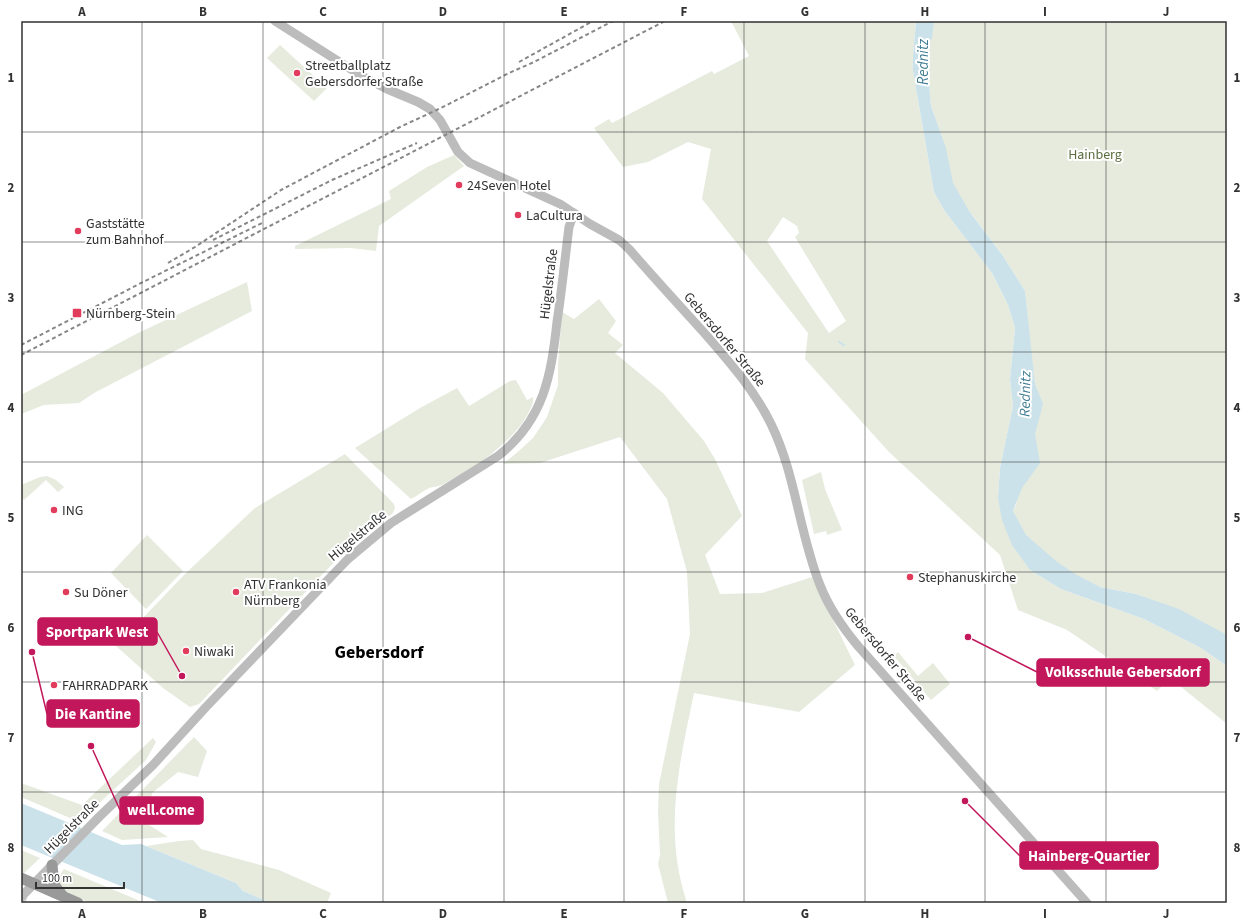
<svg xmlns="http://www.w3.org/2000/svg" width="1248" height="924" font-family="'Source Sans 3',sans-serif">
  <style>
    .green { fill: #e6ebde; fill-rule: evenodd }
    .water { fill: #cbe2eb }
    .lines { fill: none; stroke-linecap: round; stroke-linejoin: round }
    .stream { stroke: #cbe2eb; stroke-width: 2 }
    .highway-tunnel { stroke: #d6d6d6; stroke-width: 11; stroke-dasharray: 11 5.5; stroke-linecap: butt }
    .secondary { stroke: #bcbcbc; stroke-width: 9 }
    .highway { stroke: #999; stroke-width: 11 }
    .rail { stroke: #878787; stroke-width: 2; stroke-dasharray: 4 3; stroke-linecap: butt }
    .grid { fill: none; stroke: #323232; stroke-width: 1; stroke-opacity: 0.55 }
    .poi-dot { fill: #e13c5c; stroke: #fff; stroke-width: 1.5 }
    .labels { text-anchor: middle; stroke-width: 4; stroke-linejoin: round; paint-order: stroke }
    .poi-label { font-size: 14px; fill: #323232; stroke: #fff; text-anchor: start }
    .park-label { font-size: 14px; fill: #5a6d3f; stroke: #fff }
    .street-label { font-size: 14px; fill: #323232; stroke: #fff }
    .water-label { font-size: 15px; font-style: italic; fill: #417d93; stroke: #fff }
    .district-label { font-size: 18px; font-weight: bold; fill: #000; stroke: #fff }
    .leader { fill: none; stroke: #c2185b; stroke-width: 1.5 }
    .callout-dot { fill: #c2185b; stroke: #fff; stroke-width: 1.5 }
    .callout { fill: #c2185b; stroke: #c2185b; stroke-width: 1.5 }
    .callout-label { font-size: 15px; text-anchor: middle; font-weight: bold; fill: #fff }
    .neatline { fill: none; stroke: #323232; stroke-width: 1.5 }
    .grid-label { font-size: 13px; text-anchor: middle; font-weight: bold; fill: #323232 }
  </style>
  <rect width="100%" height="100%" fill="#fff"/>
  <!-- green -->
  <g class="green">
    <path d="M731 21H916C915 38 912 54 913 71L934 192 944 210 992 273 1008 305 1015 328 1010 379 1013 406 1000 468 998 497 1030 570 1061 589 1144 619 1201 648 1227 666V724L1170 678 1157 691 1067 630 1018 610 1000 555 889 452 805 359 808 333 702 199 711 149 688 142 648 162 623 167 594 128 609 119 612 123 712 71 714 74 749 56ZM783 217 797 226 799 233 795 237 846 321 829 333 767 241Z"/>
    <path d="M926 21H1227V637L1166 605 1136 594 1100 587 1057 568 1039 547 1025 535 1013 511 1016 505 1037 389 1035 384 1031 356 1025 291 1003 256 973 216 963 205 949 178 944 143 931 106 926 55Z"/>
    <path d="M280 45 327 88 314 101 267 58Z"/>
    <path d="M454 155 464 166 379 226 376 251 351 248 295 249V246L391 199 389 191 427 167Z"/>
    <path d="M247 282 252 311 94 393 79 403 44 405 21 414V395L138 333Z"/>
    <path d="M599 299 616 321 608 333 623 345 615 353 663 393 704 441 715 459 742 516 705 555 720 594 762 593 812 577 855 665 799 712 694 693C679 766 663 830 687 903H668L658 864 660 855 658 811 659 784 690 634 687 572 667 499 620 437 540 463 503 464 520 450 533 438 547 417 558 385V365L562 312 574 319Z"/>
    <path d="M516 380 527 400 533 397C534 404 530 409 528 414 512 443 473 469 444 484 439 487 434 486 429 488 423 491 417 496 411 499L355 448 420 408 457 388 469 406 510 381Z"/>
    <path d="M345 454 394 504 395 508 393 513 340 556 199 704 190 707 163 688 116 646 186 573 255 508Z"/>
    <path d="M821 472 825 489 842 530 827 535 826 531 814 534 802 480Z"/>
    <path d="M47 476 56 480 64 487 58 492 46 480 24 500 21 497V485L40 477Z"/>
    <path d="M147 535 183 571 146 609 111 573Z"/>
    <path d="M898 652 918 676 933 663 950 684 931 700 894 656Z"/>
    <path d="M194 737 207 751 198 777 178 772 152 793 146 823 168 837 122 840 102 831Z"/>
    <path d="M153 738 156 742 146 760 97 805 77 821 21 797V783L82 805Z"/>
    <path d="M193 840 201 849 279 870 331 893 327 903H271L243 891 236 883 146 846 179 841Z"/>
    <path d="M21 850 40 858 23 874H21Z"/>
    <path d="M64 869 145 903H89L63 891 59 887 58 877Z"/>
  </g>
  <!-- water -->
  <g class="water">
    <path d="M916 21H934L932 38 926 48 931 106 946 148 953 183 969 211 1003 256 1025 291 1035 384 1043 404 1035 434 1040 463 1022 488 1013 511 1026 535 1056 561 1075 574 1100 587 1136 594 1179 609 1227 635V666L1201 648 1144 619 1061 589 1030 570 1012 545 1002 520 998 498 1000 468 1013 406 1010 379 1015 328 1008 305 992 273 944 210 934 192 913 71C912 54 915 38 916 21Z"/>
    <path d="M21 803 122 845 141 844 236 883 243 891 271 903H162L21 845Z"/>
  </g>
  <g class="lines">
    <!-- stream -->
    <path class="stream" d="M839 342 844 345"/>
    <!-- highway-tunnel -->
    <path class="highway-tunnel" d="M21 901 25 903"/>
    <!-- secondary -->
    <g class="secondary">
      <path d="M275 21 360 75 387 89 418 102 430 109 440 120 458 152 470 163 560 204 590 224 619 240 629 249C654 278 681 307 707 336 731 364 755 391 771 424 796 475 799 533 820 585 829 608 843 628 858 646L1087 903"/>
      <path d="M21 897 99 817 153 765 206 707 348 559 391 523 498 456C544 420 551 376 557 322 561 295 564 269 567 243L569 227 574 213"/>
    </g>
    <!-- highway -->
    <g class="highway">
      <path d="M52 865 54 885 62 895"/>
      <path d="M21 878 78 903"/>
    </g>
    <!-- rail -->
    <g class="rail">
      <path d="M519 62 593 21"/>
      <path d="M213 240 332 180 417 143"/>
      <path d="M168 263 195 247 281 190 400 127 441 108 509 73 534 62 613 21"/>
      <path d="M21 345 143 282 262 223"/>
      <path d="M21 355 665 21"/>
    </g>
  </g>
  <!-- grid -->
  <path class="grid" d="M142 21V903M263 21V903M383 21V903M504 21V903M624 21V903M744 21V903M865 21V903M985 21V903M1106 21V903M21 132H1227M21 242H1227M21 352H1227M21 462H1227M21 572H1227M21 682H1227M21 792H1227"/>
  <!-- markers -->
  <g class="poi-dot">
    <circle cx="297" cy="73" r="4"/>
    <circle cx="459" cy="185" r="4"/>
    <circle cx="518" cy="215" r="4"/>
    <circle cx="78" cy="231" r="4"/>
    <rect x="72" y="308" width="10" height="10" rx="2"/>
    <circle cx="54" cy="510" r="4"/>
    <circle cx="910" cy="577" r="4"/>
    <circle cx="66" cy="592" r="4"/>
    <circle cx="236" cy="592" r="4"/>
    <circle cx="186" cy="651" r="4"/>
    <circle cx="54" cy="685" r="4"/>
  </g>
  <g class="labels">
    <!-- poi labels -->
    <g class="poi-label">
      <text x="305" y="70">Streetballplatz<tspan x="305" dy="16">Gebersdorfer Straße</tspan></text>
      <text x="467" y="190">24Seven Hotel</text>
      <text x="526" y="220">LaCultura</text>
      <text x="86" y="228">Gaststätte<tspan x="86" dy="16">zum Bahnhof</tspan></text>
      <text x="86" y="318">Nürnberg-Stein</text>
      <text x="62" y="515">ING</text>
      <text x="918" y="582">Stephanuskirche</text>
      <text x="244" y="589">ATV Frankonia<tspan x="244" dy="16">Nürnberg</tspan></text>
      <text x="74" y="597">Su Döner</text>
      <text x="194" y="656">Niwaki</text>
      <text x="62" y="690">FAHRRADPARK</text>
    </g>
    <!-- park labels -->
    <g class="park-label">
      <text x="1095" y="159">Hainberg</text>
    </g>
    <!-- street labels -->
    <g class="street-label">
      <text transform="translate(548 284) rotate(-83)" y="5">Hügelstraße</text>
      <text transform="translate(725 339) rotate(50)" y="5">Gebersdorfer Straße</text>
      <text transform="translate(357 535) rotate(-40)" y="5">Hügelstraße</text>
      <text transform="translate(886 654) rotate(50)" y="5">Gebersdorfer Straße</text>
      <text transform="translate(71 826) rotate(-45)" y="5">Hügelstraße</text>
    </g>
    <!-- water labels -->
    <g class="water-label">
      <text transform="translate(923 62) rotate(-90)" y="5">Rednitz</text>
      <text transform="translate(1025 394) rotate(-89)" y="5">Rednitz</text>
    </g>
    <!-- district labels -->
    <g class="district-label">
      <text x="379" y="658">Gebersdorf</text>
    </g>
  </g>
  <!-- callouts -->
  <path class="leader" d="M182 676L157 632M968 637L1037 672M32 652L47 714M91 746L120 810M965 801L1020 856"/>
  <g class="callout-dot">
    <circle cx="182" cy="676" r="4"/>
    <circle cx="968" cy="637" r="4"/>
    <circle cx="32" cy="652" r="4"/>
    <circle cx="91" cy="746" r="4"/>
    <circle cx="965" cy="801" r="4"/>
  </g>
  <g class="callout">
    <rect x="38" y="618" width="119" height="27" rx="4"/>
    <rect x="1037" y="659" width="172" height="27" rx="4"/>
    <rect x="47" y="700" width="92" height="27" rx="4"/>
    <rect x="120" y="797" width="83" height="27" rx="4"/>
    <rect x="1020" y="842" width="138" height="27" rx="4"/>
  </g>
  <g class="callout-label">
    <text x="97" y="637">Sportpark West</text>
    <text x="1123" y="677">Volksschule Gebersdorf</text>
    <text x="93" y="719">Die Kantine</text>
    <text x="161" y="815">well.come</text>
    <text x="1089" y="861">Hainberg-Quartier</text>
  </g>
  <!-- border -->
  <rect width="1248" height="924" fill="none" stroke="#ffffff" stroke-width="44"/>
  <!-- scale -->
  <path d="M36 882v6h88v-6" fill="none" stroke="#323232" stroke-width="2"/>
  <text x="42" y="882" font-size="12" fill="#323232" stroke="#ffffff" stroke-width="3" paint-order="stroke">100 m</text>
  <rect x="22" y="22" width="1204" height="880" class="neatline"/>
  <g class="grid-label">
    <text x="82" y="16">A</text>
    <text x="203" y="16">B</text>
    <text x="323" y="16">C</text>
    <text x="443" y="16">D</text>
    <text x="564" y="16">E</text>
    <text x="684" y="16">F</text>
    <text x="805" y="16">G</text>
    <text x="925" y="16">H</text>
    <text x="1045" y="16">I</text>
    <text x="1166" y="16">J</text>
    <text x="11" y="82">1</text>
    <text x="1237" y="82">1</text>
    <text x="11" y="192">2</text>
    <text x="1237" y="192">2</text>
    <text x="11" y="302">3</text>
    <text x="1237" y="302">3</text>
    <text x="11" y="412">4</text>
    <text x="1237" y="412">4</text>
    <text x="11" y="522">5</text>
    <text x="1237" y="522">5</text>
    <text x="11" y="632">6</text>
    <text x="1237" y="632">6</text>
    <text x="11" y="742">7</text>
    <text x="1237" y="742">7</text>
    <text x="11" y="852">8</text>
    <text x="1237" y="852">8</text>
    <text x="82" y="918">A</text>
    <text x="203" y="918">B</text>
    <text x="323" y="918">C</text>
    <text x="443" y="918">D</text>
    <text x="564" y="918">E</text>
    <text x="684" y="918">F</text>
    <text x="805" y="918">G</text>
    <text x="925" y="918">H</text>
    <text x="1045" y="918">I</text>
    <text x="1166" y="918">J</text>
  </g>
</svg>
